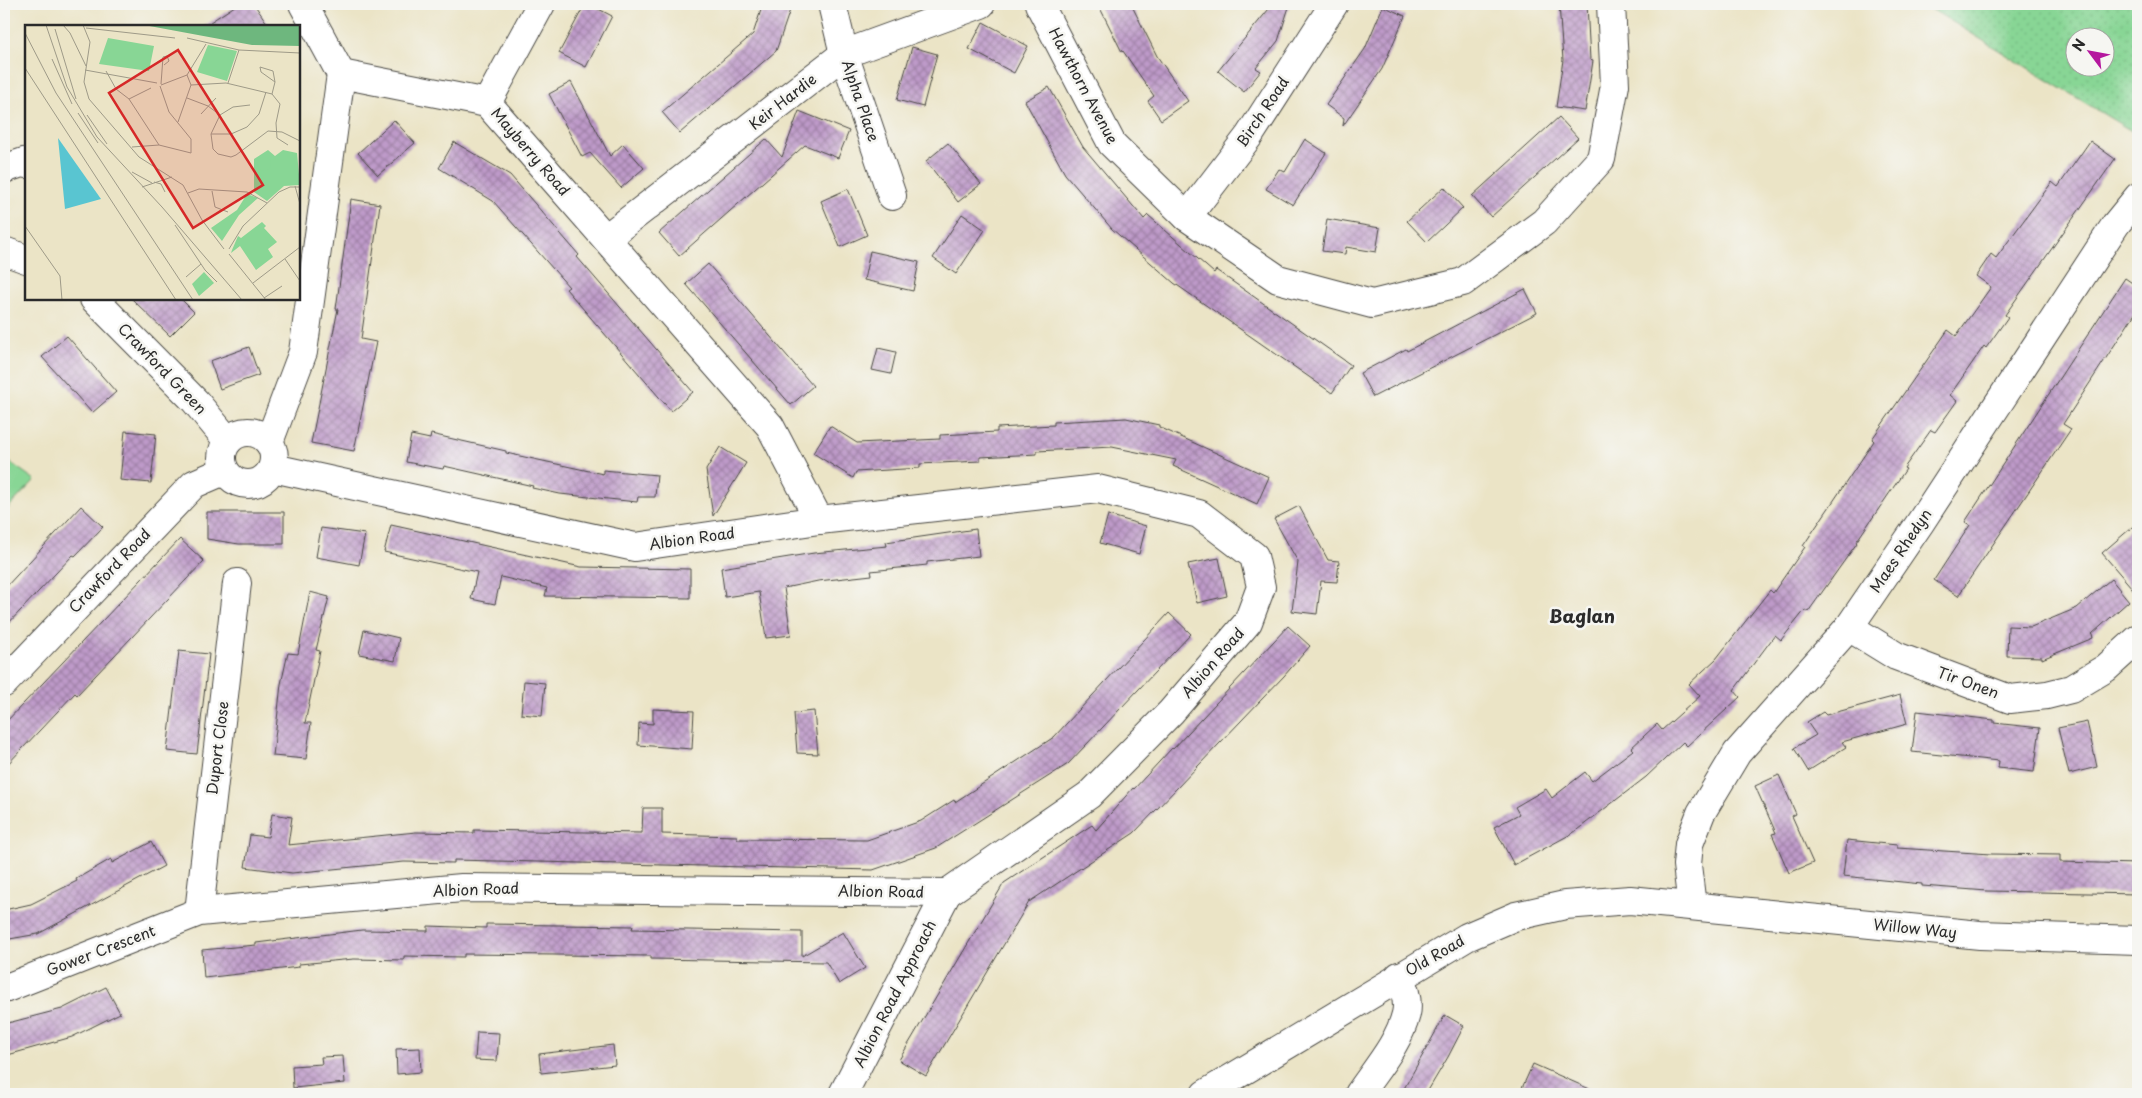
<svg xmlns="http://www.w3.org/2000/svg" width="2142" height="1098" font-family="'Playpen Sans',sans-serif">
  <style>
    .grass { fill: url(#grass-dots); stroke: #5a8060; fill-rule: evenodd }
    .garden { fill: #88d695; stroke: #5a8060 }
    .building { fill: url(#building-cross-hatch) }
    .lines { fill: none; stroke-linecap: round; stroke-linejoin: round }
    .minor-casing { stroke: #484742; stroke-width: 30 }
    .tertiary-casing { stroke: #484742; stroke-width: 30 }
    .minor { stroke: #fff; stroke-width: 28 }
    .tertiary { stroke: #fff; stroke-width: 28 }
    .labels { text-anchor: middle; stroke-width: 5; stroke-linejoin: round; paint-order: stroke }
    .street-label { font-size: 15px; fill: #2b2b2b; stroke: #f6f6f2 }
    .quarter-label { font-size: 18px; font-weight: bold; fill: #2b2b2b; stroke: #f6f6f2 }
    .inset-road { fill: none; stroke: #9e9a88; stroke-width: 1 }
    .view { fill: #d62828; fill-opacity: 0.15; stroke: #d62828; stroke-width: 2.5 }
    .inset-edge { fill: none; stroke: #2b2b2b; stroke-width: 2.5 }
  </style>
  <defs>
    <pattern id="grass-dots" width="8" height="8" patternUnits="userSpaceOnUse" patternTransform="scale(1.25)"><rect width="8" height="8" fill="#88d695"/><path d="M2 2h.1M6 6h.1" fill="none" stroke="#76b881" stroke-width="1.8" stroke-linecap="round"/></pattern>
    <pattern id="building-cross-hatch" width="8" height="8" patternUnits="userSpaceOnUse" patternTransform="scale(1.25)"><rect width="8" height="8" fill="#be9ac9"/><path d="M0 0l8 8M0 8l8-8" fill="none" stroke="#9b7ea3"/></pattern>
  </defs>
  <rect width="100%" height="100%" fill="#f6f6f2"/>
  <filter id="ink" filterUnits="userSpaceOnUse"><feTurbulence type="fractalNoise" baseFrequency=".02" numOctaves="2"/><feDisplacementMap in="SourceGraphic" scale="10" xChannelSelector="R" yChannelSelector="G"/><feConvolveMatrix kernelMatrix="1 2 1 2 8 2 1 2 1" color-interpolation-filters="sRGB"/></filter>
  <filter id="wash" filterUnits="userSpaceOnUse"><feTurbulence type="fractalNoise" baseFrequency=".0096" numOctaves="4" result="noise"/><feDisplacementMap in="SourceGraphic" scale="20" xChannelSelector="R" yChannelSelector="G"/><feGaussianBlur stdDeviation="1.12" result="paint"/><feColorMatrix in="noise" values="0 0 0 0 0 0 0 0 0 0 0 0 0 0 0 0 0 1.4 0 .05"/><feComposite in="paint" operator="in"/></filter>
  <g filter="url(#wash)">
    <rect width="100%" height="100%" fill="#ebe4c6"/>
    <!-- grass -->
    <path class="grass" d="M1923 4H2138V135ZM2074 38H2104V68H2074Z"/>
    <!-- garden -->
    <path class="garden" d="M4 458 35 480 4 512Z"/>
    <g id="blocks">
      <!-- building -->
      <g class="building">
        <path d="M238 4H254L269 26H204Z"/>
        <path d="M585 4H589L612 16 586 67 559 53Z"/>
        <path d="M763 4H792L776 51 680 133 662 112 753 34Z"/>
        <path d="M1098 4H1131L1157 56 1188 101 1161 120 1148 101 1154 96 1123 51 1122 52Z"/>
        <path d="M1273 4H1290L1278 41 1256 68 1261 71 1244 92 1218 71Z"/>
        <path d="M1559 4H1587L1590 60 1593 61 1585 111 1556 107 1563 60Z"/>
        <path d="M1383 6 1405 16 1382 69 1343 126 1344 118 1326 105 1365 49Z"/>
        <path d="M983 22 1028 46 1014 73 969 49Z"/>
        <path d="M912 47 937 54 923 107 897 100Z"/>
        <path d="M571 82 610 156 623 144 644 168 621 188 590 153 582 157 549 94Z"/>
        <path d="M1049 87 1083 147 1144 219 1148 215 1214 273 1216 270 1351 365 1332 393 1174 283 1112 229 1065 174 1025 101Z"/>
        <path d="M799 111 849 131 838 158 805 145 679 256 659 233 766 139 782 157Z"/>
        <path d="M1559 117 1578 138 1491 217 1472 196Z"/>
        <path d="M394 120 415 143 378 175 358 153Z"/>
        <path d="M1305 139 1326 153 1293 205 1266 189 1279 169 1285 172Z"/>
        <path d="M2090 141 2115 159 2005 315 2008 317 1986 348 1984 346 1950 395 1957 401 1935 432 1931 430 1904 468 1906 469 1856 542 1857 543 1808 612 1805 610 1781 640 1775 635 1734 690 1740 697 1687 746 1683 742 1646 777 1573 833 1514 865 1494 827 1519 814 1515 807 1546 789 1552 798 1585 772 1592 781 1633 750 1631 748 1657 724 1662 730 1700 696 1689 684 1716 659 1770 590 1773 593 1805 547 1803 546 1874 441 1872 439 1948 330 1956 336 1991 287 1976 276 1991 254 1996 258 2052 182 2058 187Z"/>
        <path d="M454 142 510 175 579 255 577 257 693 392 671 411 566 289 569 287 493 201 439 168Z"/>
        <path d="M948 143 981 184 958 202 926 161Z"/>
        <path d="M1444 187 1463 208 1427 242 1407 221Z"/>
        <path d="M848 189 867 235 840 247 821 201Z"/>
        <path d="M351 199 380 204 361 339 376 342 354 451 311 443 338 309H336Z"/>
        <path d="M962 214 985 230 956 274 933 258Z"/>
        <path d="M1327 219 1380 228 1376 252 1346 247 1345 254 1322 251Z"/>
        <path d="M870 251 919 262 913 291 864 280Z"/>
        <path d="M708 264 813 386 791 405 686 284Z"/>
        <path d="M2125 278 2138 287V309L2063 424 2071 429 1958 596 1934 580 1970 525 1965 522Z"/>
        <path d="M1525 289 1537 313 1373 397 1360 373 1406 349 1407 351Z"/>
        <path d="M132 299H181L194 312 170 336Z"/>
        <path d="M67 336 116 392 92 413 42 357Z"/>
        <path d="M249 347 259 375 220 389 210 361Z"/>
        <path d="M878 348 896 352 891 374 872 370Z"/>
        <path d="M1126 418 1159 425V427L1269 477 1257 504 1173 466 1176 460 1112 447 1037 451V454L980 457V461L920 464V468L856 472 853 478 813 453 830 426 857 443 940 439V435L997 432V428L1054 425V422Z"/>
        <path d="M125 431 156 434 151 483 120 480Z"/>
        <path d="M431 434 506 451V453L603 474V470L657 475 655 497H638L637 502 560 494 532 488 533 486 444 466 443 469 406 462 411 435 430 439Z"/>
        <path d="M720 447 746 463 713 516 706 470Z"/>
        <path d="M81 506 103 527 75 556 73 555 4 628V589Z"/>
        <path d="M1299 506 1328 560 1339 561 1337 582 1321 581 1317 614 1292 611 1298 562 1274 519Z"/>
        <path d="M207 512H284V544H239L207 539Z"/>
        <path d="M1108 515 1146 526 1139 554 1100 543Z"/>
        <path d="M2138 522V595L2102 553Z"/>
        <path d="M391 525 581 567 690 569V598L545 596 547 588 501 577 495 604 471 599 477 572 384 552Z"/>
        <path d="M321 528 365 534 359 565 316 557Z"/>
        <path d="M976 529 979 556 927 562V565L871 571 872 575 818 581 784 588 791 635 766 638 759 592 725 597 721 568 814 553 887 546 886 542Z"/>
        <path d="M180 539 204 561 77 695 75 693 4 768V724Z"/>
        <path d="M1219 558 1227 596 1197 603 1188 564Z"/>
        <path d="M2111 579 2129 601 2092 634 2093 638 2042 659V657L2007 656 2008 626 2031 627 2077 608Z"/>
        <path d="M310 592 329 597 316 650 320 651 305 723H311L306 759 273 756 281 684 288 653 298 654Z"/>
        <path d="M1169 613 1191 634 1068 764 936 848 873 870 454 860V863L404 862 292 873 245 867 250 835 268 837 272 814 292 817 288 845 416 832 474 833V830L642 833 643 808H662V834L737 836V839L867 840 921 821 954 800 955 802 1054 737Z"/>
        <path d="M1288 626 1310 646 1284 676 1134 833 1029 902 926 1076 899 1060 1004 883 1092 825 1096 830 1133 788 1134 789 1172 748 1173 749Z"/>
        <path d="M364 630 399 638 395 661 359 654Z"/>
        <path d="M179 651 209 654 197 754 167 751Z"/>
        <path d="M524 681 545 683 542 716 521 714Z"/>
        <path d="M1900 695 1907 724 1842 742 1846 747 1808 771 1794 748 1816 735 1807 722 1823 712 1826 715Z"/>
        <path d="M653 709 694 711 692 749 638 745 639 723 653 724Z"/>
        <path d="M814 711 818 754 797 753 794 713Z"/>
        <path d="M1917 711 1994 720V723L2040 728 2034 772 1998 768 1999 761 1912 752Z"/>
        <path d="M2087 722 2097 767 2069 774 2058 728Z"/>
        <path d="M1779 775 1796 814 1792 816 1813 863 1789 873 1772 834 1776 833 1755 786Z"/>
        <path d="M1847 840 1897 845V848L1991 854 2060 855V862L2138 864V894L1987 891 1922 886V884L1843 876Z"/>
        <path d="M151 842 164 866 38 934 4 940V910L31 904 77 881 76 879 111 859 112 863Z"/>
        <path d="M486 924 633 926 632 929 802 932V956L843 932 865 968 839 984 826 962 651 959V956L464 954V957L404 956V960L354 959 299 964V967L204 978 202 950 256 945V943L362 930 428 931V926L486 928Z"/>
        <path d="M106 987 120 1013 72 1037 4 1056V1024L62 1009Z"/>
        <path d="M1445 1015 1464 1026 1448 1057 1426 1094H1401Z"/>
        <path d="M477 1032 499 1033 497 1061 475 1060Z"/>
        <path d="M613 1045 615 1065 541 1073 539 1054Z"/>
        <path d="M420 1048 421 1072 397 1074 396 1049Z"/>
        <path d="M343 1056 345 1083 293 1088 292 1066 322 1064 321 1057Z"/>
        <path d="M1533 1064 1601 1094H1535L1522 1088Z"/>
      </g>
    </g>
  </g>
  <g filter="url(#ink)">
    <use href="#blocks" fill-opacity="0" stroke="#484742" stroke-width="1"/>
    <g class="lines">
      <!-- minor casing -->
      <g class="minor-casing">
        <g id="minor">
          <path d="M303 4 341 74"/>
          <path d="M832 4 844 54 892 196"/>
          <path d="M1039 4 1112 144 1187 217 1278 279 1372 304 1463 282 1544 222 1601 159 1615 85 1611 4"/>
          <path d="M487 103 541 4"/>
          <path d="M4 169 24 162 26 164"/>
          <path d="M1187 217 1249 136 1334 4"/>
          <path d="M606 238 844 54 981 4"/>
          <path d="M4 251 26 259"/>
          <path d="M94 299 195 401 228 441"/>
          <circle cx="248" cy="458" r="26"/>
          <path d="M269 442 303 352 341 74 487 103 770 426 819 520"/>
          <path d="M1849 627 1896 656 2010 699 2047 695 2071 689 2106 668 2138 639"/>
          <path d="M4 683 194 484 224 471"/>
          <path d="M1692 906 1687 865 1689 844 1701 813 1737 753 1849 627 1920 523 2116 224 2138 197"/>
          <path d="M199 912 237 583"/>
          <path d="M4 989 199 912 462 888 947 893 1089 795 1171 712 1248 622 1261 587 1254 556 1199 514 1098 489 819 520 635 547 273 468"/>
          <path d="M843 1094 947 893"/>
          <path d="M1359 1094C1376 1069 1399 1043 1406 1014 1409 1002 1404 987 1399 976"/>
        </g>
      </g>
      <!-- tertiary casing -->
      <g class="tertiary-casing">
        <path id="tertiary" d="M1205 1094 1467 937 1516 916 1565 905 1630 900 1980 935 2138 940"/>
      </g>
      <!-- minor -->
      <use href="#minor" class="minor"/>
      <!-- tertiary -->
      <use href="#tertiary" class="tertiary"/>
    </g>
  </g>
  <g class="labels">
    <!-- street labels -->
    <g class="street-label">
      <text transform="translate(1083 86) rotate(62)" y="5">Hawthorn Avenue</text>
      <text transform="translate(860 101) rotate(71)" y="5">Alpha Place</text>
      <text transform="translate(783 102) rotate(-38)" y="5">Keir Hardie</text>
      <text transform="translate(1263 112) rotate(-56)" y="5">Birch Road</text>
      <text transform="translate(530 152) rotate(49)" y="5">Mayberry Road</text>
      <text transform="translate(162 369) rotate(46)" y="5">Crawford Green</text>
      <text transform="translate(692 539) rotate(-8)" y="5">Albion Road</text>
      <text transform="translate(1901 551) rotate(-56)" y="5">Maes Rhedyn</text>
      <text transform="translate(110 571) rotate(-46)" y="5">Crawford Road</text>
      <text transform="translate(1213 663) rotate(-49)" y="5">Albion Road</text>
      <text transform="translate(1968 683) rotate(20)" y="5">Tir Onen</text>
      <text transform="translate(218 748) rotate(-83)" y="5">Duport Close</text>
      <text transform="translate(476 890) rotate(-2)" y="5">Albion Road</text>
      <text transform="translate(881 892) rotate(1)" y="5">Albion Road</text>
      <text transform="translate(1915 929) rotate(6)" y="5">Willow Way</text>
      <text transform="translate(101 951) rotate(-21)" y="5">Gower Crescent</text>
      <text transform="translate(1435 956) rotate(-30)" y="5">Old Road</text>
      <text transform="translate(895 994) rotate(-63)" y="5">Albion Road Approach</text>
    </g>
    <!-- quarter labels -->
    <g class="quarter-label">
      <text x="1582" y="623">Baglan</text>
    </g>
  </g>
  <!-- overview -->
  <g transform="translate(25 25)">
    <rect width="275" height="275" fill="#ebe4c6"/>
    <path d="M183 20 212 26 202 56 172 47ZM243 125 250 131 258 125 272 128 275 160 259 161 242 176 229 167V134ZM222 169 233 173 214 190 197 216 186 203 212 185ZM237 197 241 201 239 203 252 217 243 224 248 232 231 245 215 221 206 228 207 225 213 211 216 213Z" fill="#88d695"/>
    <path d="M119 0H275V21L227 20Z" fill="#6eb77e"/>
    <path d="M83 13 129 21 124 46 74 39ZM232 139a7 7 0 1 1 14 0a7 7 0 1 1-14 0ZM179 247 189 258 174 271 167 259Z" fill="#88d695"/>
    <path d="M33 113 76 174 40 184Z" fill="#59c5d1"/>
    <path class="inset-road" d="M21 0 42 62 72 112 137 182 217 275M38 0 45 8 61 41M58 0 65 17 59 57 64 74 114 132 158 160 177 195 199 224M61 3 150 13M30 4 51 74M0 8 31 68 168 275M162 13 214 25 275 28M27 34 47 79M0 43 151 275M60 45 132 58M81 46 91 64 104 74 134 120 166 128V114L144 87 135 61M162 50 181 19M203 58 214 25M136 59 138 32 142 31 144 36 139 40M136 60 162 50 166 60 153 97M166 60 201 58 247 69 255 79 251 98 252 113 263 120M247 69 250 57 236 47 235 42 248 46 250 57M162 73 183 81 195 90M104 74 126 63M225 80 208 82 195 90 186 109 188 124 193 129 206 132 211 130 243 106 257 107 275 116M53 88 73 118M176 89 191 73M62 90 82 119M186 109H206L222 102 234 89 241 67M107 122 134 120M107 147 127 158M129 157 136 159 140 167M270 161 275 179M117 162 147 152M187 166 190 182 203 187M163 168 174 164 222 167 242 178M150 200 180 245 192 257M0 201 35 251 37 275M204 224 218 201 254 167 265 162H275M204 229 241 275M260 234 275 256M161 252 176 239M228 258 275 222M239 273 257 261"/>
    <path class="view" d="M153 25 238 160 168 203 84 68Z"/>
    <rect width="275" height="275" class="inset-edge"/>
  </g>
  <!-- margin -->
  <rect width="2142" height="1098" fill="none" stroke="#f6f6f2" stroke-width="20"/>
  <!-- north arrow -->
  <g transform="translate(2090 52) rotate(302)"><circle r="24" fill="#f6f6f2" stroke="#a5a5a2"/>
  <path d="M0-4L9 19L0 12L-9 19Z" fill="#b5179e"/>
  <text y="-8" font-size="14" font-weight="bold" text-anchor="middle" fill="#2b2b2b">N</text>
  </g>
</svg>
